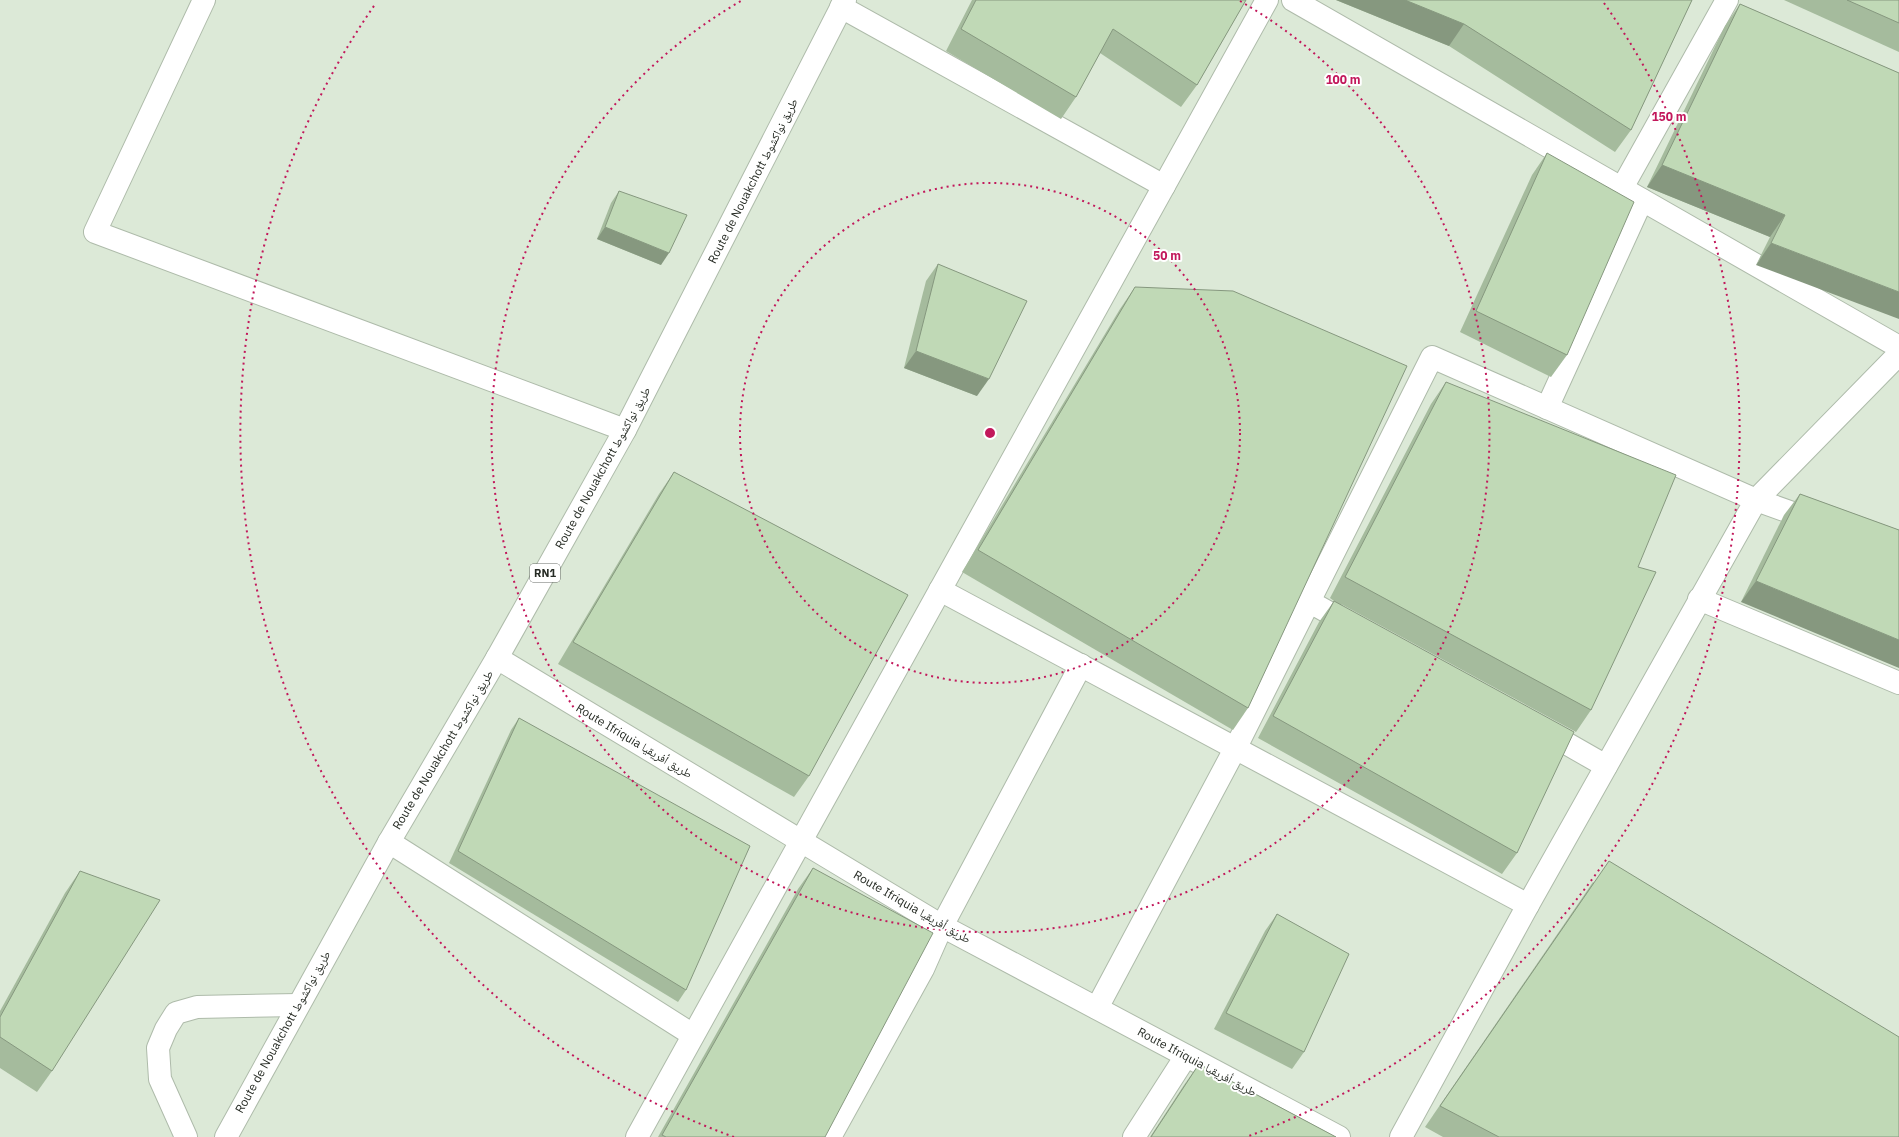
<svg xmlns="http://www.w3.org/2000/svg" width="1899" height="1137" font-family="'IBM Plex Sans','Noto Naskh Arabic',sans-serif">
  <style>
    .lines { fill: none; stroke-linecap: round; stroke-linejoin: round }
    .minor-casing { stroke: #aebbaa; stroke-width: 24 }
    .highway-casing { stroke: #aebbaa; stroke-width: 24 }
    .minor { stroke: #fff; stroke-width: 22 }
    .highway { stroke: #fff; stroke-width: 22 }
    .wall { fill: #a5bb9d }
    .shaded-wall { fill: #86987f }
    .building { fill: #c0d9b6; stroke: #86987f }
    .ring { fill: none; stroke: #c2185b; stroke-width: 2; stroke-dasharray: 2 4 }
    .labels { text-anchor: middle; stroke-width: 4; stroke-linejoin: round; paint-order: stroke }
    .shield { fill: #fff; stroke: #676b66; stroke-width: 1 }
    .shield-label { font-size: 11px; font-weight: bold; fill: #262b24 }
    .street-label { font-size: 12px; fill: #262b24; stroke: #fff }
    .centre { fill: #c2185b; stroke: #fff; stroke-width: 2 }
    .ring-label { font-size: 12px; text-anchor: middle; font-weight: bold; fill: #c2185b; stroke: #fff; stroke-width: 4; stroke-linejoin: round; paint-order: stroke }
  </style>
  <rect width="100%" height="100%" fill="#dce9d7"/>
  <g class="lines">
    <!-- minor casing -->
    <g class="minor-casing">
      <g id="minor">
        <path d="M204 0 95 232 625 430"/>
        <path d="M1293 0 1899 347"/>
        <path d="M841 7 1164 186"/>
        <path d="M1622 188 1727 0"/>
        <path d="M1547 408 1642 200"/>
        <path d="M940 590 1528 905"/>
        <path d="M1699 599 1899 683"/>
        <path d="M1308 601 1353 626"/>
        <path d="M497 658 942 926 1339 1137"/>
        <path d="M1543 730 1606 766"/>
        <path d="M389 842 693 1035"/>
        <path d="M1097 1008 1235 749 1432 357 1756 500 1815 521"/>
        <path d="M186 1137 160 1079 158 1048 166 1029 176 1013 197 1007 298 1005"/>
        <path d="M637 1137 1267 0"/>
        <path d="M830 1137 923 969 942 926 1081 665"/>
        <path d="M1134 1137 1186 1056"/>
        <path d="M1401 1137 1528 905 1756 500 1899 354"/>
      </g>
    </g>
    <!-- highway casing -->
    <g class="highway-casing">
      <path id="highway" d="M226 1137 389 842 497 658 625 430 845 0"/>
    </g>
    <!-- minor -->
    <use href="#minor" class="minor"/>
    <!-- highway -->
    <use href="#highway" class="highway"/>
  </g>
  <!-- wall -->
  <g class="wall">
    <path d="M972 0H1246L1197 85 1181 107 1100 53 1076 97 1061 119 946 51Z"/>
    <path d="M1336 0H1692L1631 130 1615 152 1449 46Z"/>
    <path d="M1784 0H1899V52Z"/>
    <path d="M1740 4 1899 73 1756 265 1770 237 1647 187 1725 26Z"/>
    <path d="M1547 153 1567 355 1551 377 1460 332 1532 175Z"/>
    <path d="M619 191 661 265 597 239 611 203Z"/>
    <path d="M938 264 977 396 904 368 926 281Z"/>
    <path d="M1135 287 1248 708 1233 730 962 572 1120 309Z"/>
    <path d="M1446 382 1638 567 1591 710 1576 732 1341 604 1517 853 1502 874 1258 738 1319 622 1334 601 1330 598 1431 404Z"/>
    <path d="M674 472 809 776 794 797 558 664 659 494Z"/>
    <path d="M1800 494 1899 530 1741 602 1784 515Z"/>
    <path d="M519 718 686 990 678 1002 449 863 511 730Z"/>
    <path d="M813 868 825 1137H658L798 889Z"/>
    <path d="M80 871 52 1071 37 1092 0 1068V1011L65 893Z"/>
    <path d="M1593 882 1899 1137H1443L1425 1127Z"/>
    <path d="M1277 914 1304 1052 1292 1069 1214 1029 1265 931Z"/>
    <path d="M1199 1064 1336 1137H1150L1184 1085Z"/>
  </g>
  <!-- shaded-wall -->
  <g class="shaded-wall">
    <path d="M1336 0H1405L1464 24 1449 46Z"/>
    <path d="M1662 165 1785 215 1770 237 1647 187Z"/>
    <path d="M605 227 669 253 661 265 597 239Z"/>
    <path d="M1771 243 1899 292V319L1756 265Z"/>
    <path d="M916 351 989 379 977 396 904 368Z"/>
    <path d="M1756 581 1899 640V668L1741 602Z"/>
  </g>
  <!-- building -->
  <g class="building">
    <path d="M976 0H1246L1197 85 1113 29 1076 97 961 29Z"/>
    <path d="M1405 0H1692L1631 130 1464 24Z"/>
    <path d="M1847 0H1899V23Z"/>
    <path d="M1740 4 1899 73V292L1771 243 1785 215 1662 165Z"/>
    <path d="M1547 153 1634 202 1567 355 1476 311Z"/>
    <path d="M619 191 687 215 669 253 605 227Z"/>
    <path d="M938 264 1027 301 989 379 916 351Z"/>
    <path d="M1135 287 1233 291 1407 366 1248 708 978 550Z"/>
    <path d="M1446 382 1676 475 1638 567 1656 572 1591 710 1345 577Z"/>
    <path d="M674 472 908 595 809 776 573 642Z"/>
    <path d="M1800 494 1899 530V640L1756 581Z"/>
    <path d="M1334 601 1574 732 1517 853 1273 716Z"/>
    <path d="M519 718 750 846 686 990 458 851Z"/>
    <path d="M1609 861 1899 1037V1137H1499L1440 1106Z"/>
    <path d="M813 868 933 933 825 1137H666L662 1135Z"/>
    <path d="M80 871 160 900 52 1071 0 1037V1017Z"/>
    <path d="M1277 914 1349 954 1304 1052 1226 1013Z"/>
    <path d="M1199 1064 1336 1137H1151Z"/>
  </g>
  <!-- distance rings -->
  <g class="ring">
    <circle cx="990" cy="433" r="250"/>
    <path d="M1240 1A499 499 0 1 1 741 1"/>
    <path d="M734 1137A749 749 0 0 1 376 3M1604 3A749 749 0 0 1 1246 1137"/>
  </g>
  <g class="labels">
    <!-- shield labels -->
    <rect class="shield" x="530" y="564" width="30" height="18" rx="3"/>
    <g class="shield-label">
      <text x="545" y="577">RN1</text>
    </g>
    <!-- street labels -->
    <g class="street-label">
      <text transform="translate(753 181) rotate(-63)" y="4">Route de Nouakchott طريق نواكشوط</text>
      <text transform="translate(603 468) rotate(-61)" y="4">Route de Nouakchott طريق نواكشوط</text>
      <text transform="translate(634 741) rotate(31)" y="4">Route Ifriquia طريق أفريقيا</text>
      <text transform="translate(443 750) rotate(-59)" y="4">Route de Nouakchott طريق نواكشوط</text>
      <text transform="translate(912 907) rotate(30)" y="4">Route Ifriquia طريق أفريقيا</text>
      <text transform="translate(283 1032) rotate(-61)" y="4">Route de Nouakchott طريق نواكشوط</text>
      <text transform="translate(1197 1062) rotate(28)" y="4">Route Ifriquia طريق أفريقيا</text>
    </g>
  </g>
  <circle cx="990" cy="433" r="6" class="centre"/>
  <g class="ring-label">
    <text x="1343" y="84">100 m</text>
    <text x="1669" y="121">150 m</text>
    <text x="1167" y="260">50 m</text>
  </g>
</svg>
